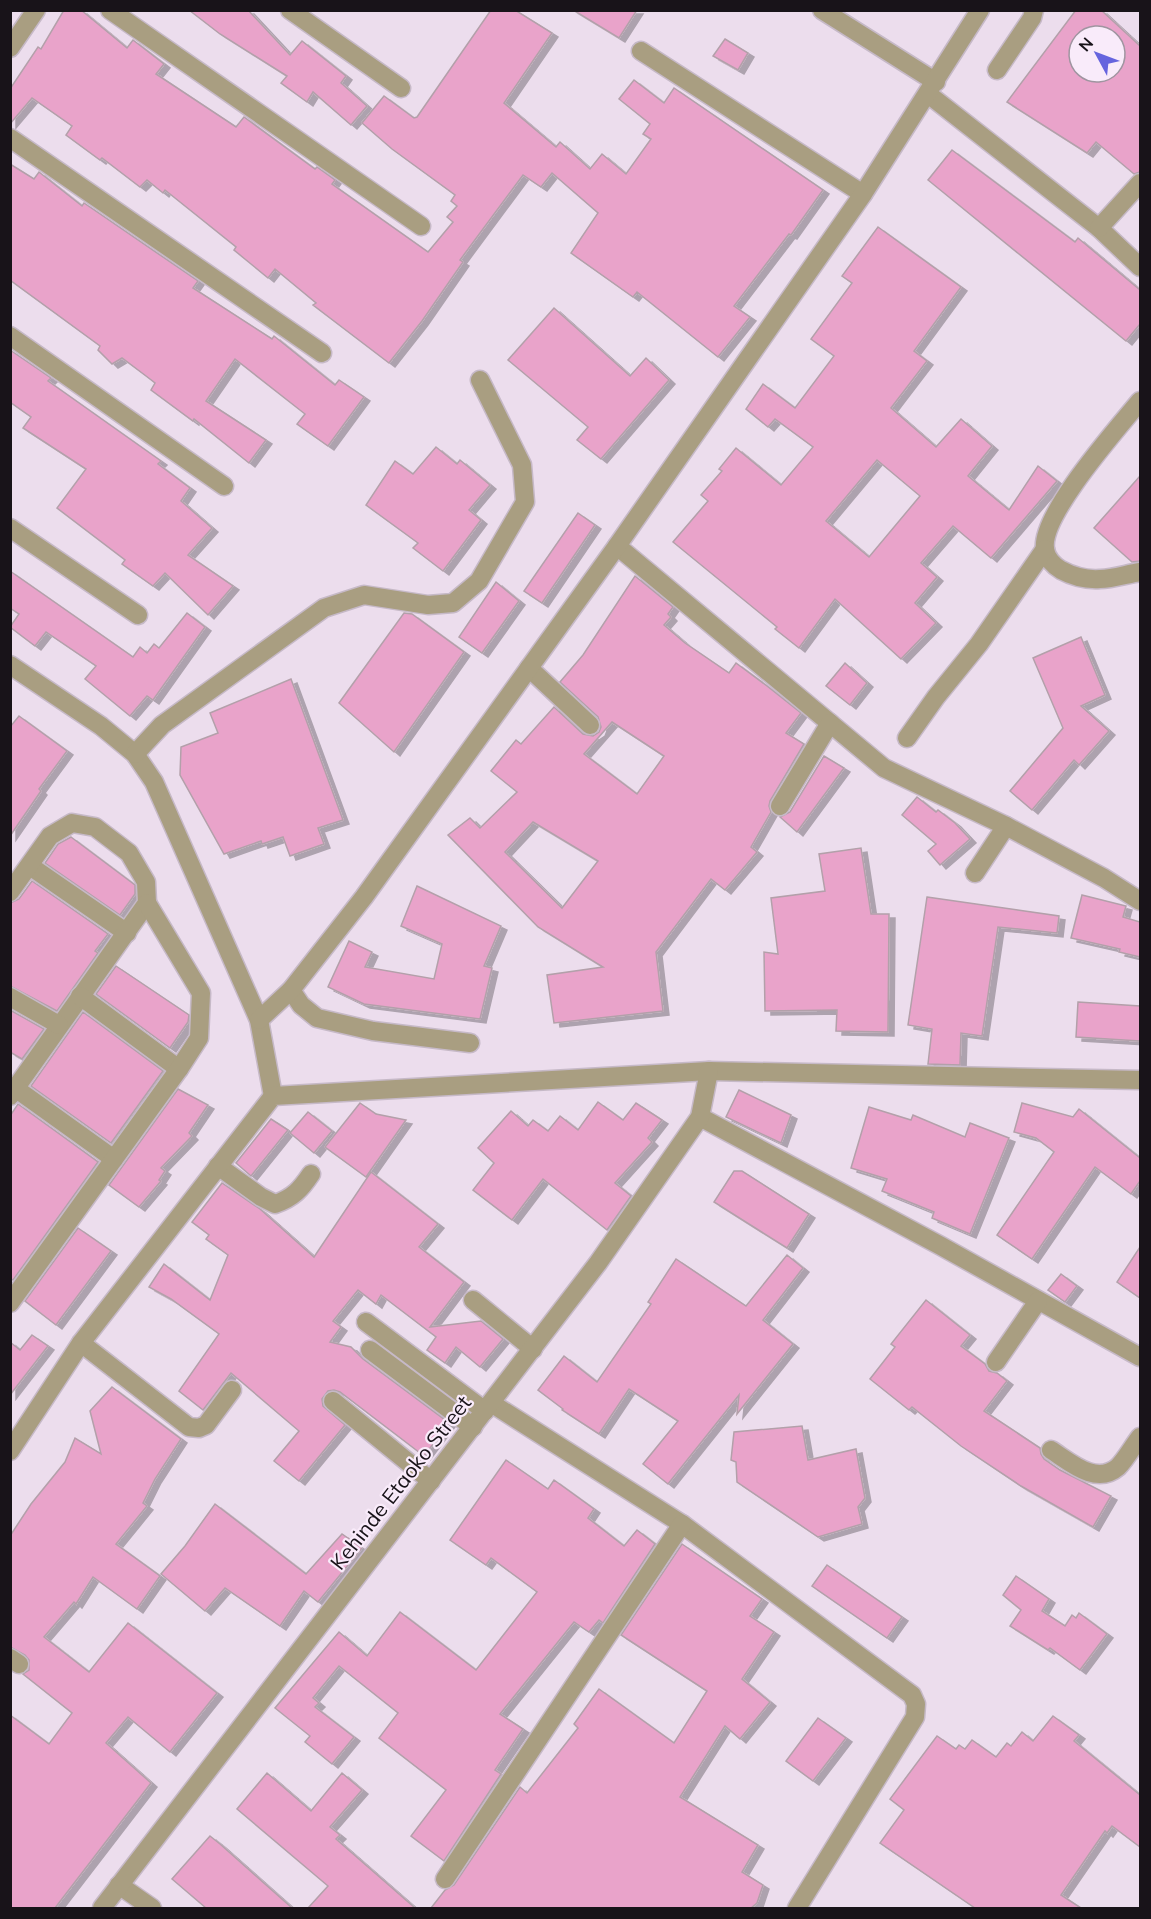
<svg xmlns="http://www.w3.org/2000/svg" width="1151" height="1919" font-family="Mulish,sans-serif">
  <style>
    .building { fill: #e9a3ca; stroke: #b3a0aa; stroke-width: 1.5; fill-rule: evenodd; filter: url(#shadow) }
    .lines { fill: none; stroke-linecap: round; stroke-linejoin: round }
    .minor-casing { stroke: #c6b9c7; stroke-width: 21 }
    .minor { stroke: #a99e81; stroke-width: 18 }
    .labels { text-anchor: middle; stroke-width: 4.5; stroke-linejoin: round; paint-order: stroke }
    .street-label { font-size: 21px; fill: #181319; stroke: #f9ebfa }
  </style>
  <defs>
    <filter id="shadow"><feDropShadow dx="6" dy="4" stdDeviation="0" flood-color="#0004"/></filter>
  </defs>
  <rect width="100%" height="100%" fill="#ecdded"/>
  <!-- building -->
  <g class="building">
    <path d="M64 10H81L127 48 133 40 164 64 156 74 236 127 244 117 315 169 317 167 335 180 332 184 428 252 453 222 447 217 457 206 451 201 455 195 392 149 362 123 384 96 414 118 417 117 491 10H515L552 33 504 103 556 147 560 142 590 169 602 154 626 174 651 139 643 134 650 124 619 99 634 80 664 103 674 88 823 190 791 235 789 234 734 306 750 317 718 357 637 292 633 297 571 253 598 213 552 173 541 187 523 175 460 260 463 262 422 321 389 363 313 305 316 303 275 269 268 278 234 250 236 247 165 190 163 193 147 180 140 187 102 158 100 160 66 135 72 126 32 98 10 124V89L38 47 41 49Z"/>
    <path d="M189 10H248L290 55 302 41 346 76 341 83 367 106 351 125 313 92 307 102 281 83 287 76 220 34Z"/>
    <path d="M573 10H637L619 38Z"/>
    <path d="M1076 10H1101L1140 46V172L1134 174 1096 142 1087 153 1007 102ZM1079 36H1115V72H1079Z"/>
    <path d="M725 39 748 53 738 70 713 56Z"/>
    <path d="M952 150 1075 242 1078 238 1140 290V324L1126 341 928 180Z"/>
    <path d="M10 164 34 179 39 172 82 206 84 203 198 281 193 288 272 339 274 336 335 385 339 380 364 397 328 446 297 424 305 414 235 359 206 401 266 440 249 463 194 419 193 421 151 390 155 383 146 376 122 358 112 364 98 350 100 346 10 280Z"/>
    <path d="M878 227 961 287 914 351 927 361 891 408 936 447 961 419 992 446 968 476 1009 510 1038 466 1057 481 991 558 953 526 921 563 937 577 915 603 936 623 901 659 835 599 799 648 775 629 777 627 673 542 708 501 701 495 722 471 719 469 736 448 781 485 813 447 775 419 768 427 746 409 763 384 795 408 834 356 811 339 852 283 842 276ZM877 460 920 496 869 557 826 521Z"/>
    <path d="M554 308 630 376 646 358 669 380 601 459 577 440 588 427 508 360Z"/>
    <path d="M10 350 51 378 48 381 161 461 158 464 190 488 181 501 212 528 188 555 233 586 208 615 165 573 153 586 122 564 125 560 57 508 86 469 23 428 31 417 10 402Z"/>
    <path d="M436 447 457 464 460 460 490 485 469 510 481 520 443 571 413 548 418 543 366 505 395 461 413 474Z"/>
    <path d="M1140 476V561L1132 562 1094 528Z"/>
    <path d="M578 513 595 525 542 603 524 591Z"/>
    <path d="M10 571 133 657 140 647 147 653 154 644 159 648 187 613 205 627 153 700 147 696 130 716 85 679 96 666 46 632 35 646 10 627 19 614 10 608Z"/>
    <path d="M635 576 673 607 668 614 671 617 664 625 685 643 729 673 736 663 767 686 801 713 786 733 804 744 770 801 769 806 771 812 751 847 757 852 725 890 711 879 656 952 663 1011 554 1023 547 975 603 967 538 927 448 835 470 818 480 828 517 792 491 771 516 740 521 744 554 707 583 734 593 736 599 732 601 727 598 717 560 682 583 655ZM612 722 664 756 637 794 584 754ZM533 822 598 861 562 908 505 852Z"/>
    <path d="M496 582 519 601 482 653 459 637Z"/>
    <path d="M404 613 412 614 464 652 394 752 339 703Z"/>
    <path d="M1081 637 1105 695 1081 706 1109 731 1079 765 1074 760 1032 810 1010 791 1063 728 1033 658Z"/>
    <path d="M845 663 867 683 850 705 826 686Z"/>
    <path d="M291 679 343 820 318 828 324 844 290 856 283 837 262 844 261 841 224 854 180 775 181 747 218 733 210 713Z"/>
    <path d="M19 716 67 751 39 789 41 791 10 836V727Z"/>
    <path d="M824 756 844 768 797 832 780 817 790 812Z"/>
    <path d="M917 797 936 812 938 810 955 823 970 839 940 865 928 851 936 844 902 815Z"/>
    <path d="M71 837 135 885V894L120 915 45 863 58 844Z"/>
    <path d="M861 848 871 914H889L888 1032 836 1031 837 1010 765 1011 764 952 778 954 771 898 825 891 819 854Z"/>
    <path d="M32 881 108 934 95 951 98 953 57 1011 10 986V903L19 899Z"/>
    <path d="M417 886 501 926 484 966 492 968 480 1019 364 1004 328 987 349 941 372 952 365 967 434 979 442 944 401 926Z"/>
    <path d="M1082 895 1126 906 1123 917 1140 922V957L1119 952 1120 949 1071 938Z"/>
    <path d="M927 897 1059 916 1057 933 998 927 982 1036 961 1033 960 1065 928 1064 932 1029 908 1025Z"/>
    <path d="M116 966 189 1015 188 1022 170 1048 96 994Z"/>
    <path d="M1078 1002 1140 1006V1041L1076 1037Z"/>
    <path d="M10 1010 44 1029 22 1059 10 1052Z"/>
    <path d="M83 1012 163 1071 111 1143 31 1086Z"/>
    <path d="M178 1089 208 1105 189 1133 192 1136 161 1168 165 1171 159 1180 161 1181 139 1207 109 1185Z"/>
    <path d="M739 1090 791 1115 781 1143 726 1117Z"/>
    <path d="M598 1102 623 1120 636 1103 662 1120 648 1138 652 1142 615 1183 631 1196 607 1230 543 1179 512 1220 473 1190 494 1163 478 1148 511 1111 528 1126 533 1120 548 1131 560 1116 578 1130Z"/>
    <path d="M360 1103 376 1114 406 1120 366 1177 325 1147Z"/>
    <path d="M1022 1103 1073 1117 1079 1109 1140 1158V1181L1131 1194 1095 1167 1032 1259 997 1235 1054 1152 1036 1138 1014 1132Z"/>
    <path d="M18 1104 98 1162 13 1280 10 1278V1116Z"/>
    <path d="M869 1107 911 1120 913 1115 965 1137 970 1123 1009 1138 970 1234 932 1218 934 1212 882 1191 887 1179 851 1168Z"/>
    <path d="M308 1112 332 1131 314 1153 290 1133Z"/>
    <path d="M271 1119 288 1130 251 1176 236 1163Z"/>
    <path d="M734 1171H742L809 1214 787 1248 714 1202Z"/>
    <path d="M371 1172 438 1224 419 1247 464 1282 430 1327 481 1321 503 1339 480 1367 456 1347 445 1363 427 1350 436 1337 381 1295 376 1304 358 1290 333 1321 341 1327 330 1342 351 1347 363 1359 449 1423 424 1456 340 1392 334 1390 328 1391 322 1399 323 1406 345 1425 299 1481 274 1461 299 1431 231 1373 203 1410 179 1391 219 1334 171 1299 149 1287 164 1264 210 1300 228 1255 206 1239 209 1235 192 1222 222 1183 260 1209 314 1257Z"/>
    <path d="M78 1228 111 1251 56 1325 25 1301Z"/>
    <path d="M1140 1247V1298L1117 1282Z"/>
    <path d="M787 1255 803 1268 763 1320 793 1344 737 1414 739 1395 668 1484 643 1464 678 1421 629 1389 599 1434 562 1410 563 1409 538 1390 564 1356 597 1382 651 1304 648 1302 676 1259 746 1306Z"/>
    <path d="M1061 1274 1077 1286 1065 1302 1048 1290Z"/>
    <path d="M926 1300 970 1335 961 1346 985 1364 989 1371 997 1373 1007 1381 984 1411 1040 1448 1041 1454 1044 1459 1060 1470 1111 1496 1093 1527 1021 1486 961 1446 912 1407 909 1410 870 1379 895 1347 891 1344Z"/>
    <path d="M32 1335 48 1346 10 1395V1342L20 1350Z"/>
    <path d="M112 1387 181 1439 155 1479 143 1503 147 1506 116 1544 160 1576 137 1609 93 1577 76 1604 74 1602 44 1637 89 1672 128 1623 217 1693 170 1752 128 1717 106 1743 151 1783 55 1908H10V1715L49 1744 72 1713 23 1674 29 1670V1660L25 1655 10 1647V1536L31 1504 65 1462 75 1438 101 1454 90 1411Z"/>
    <path d="M802 1426 808 1460 856 1449 865 1498 858 1507 862 1524 818 1537 737 1482 736 1462 731 1460 734 1432Z"/>
    <path d="M506 1460 548 1489 554 1480 594 1509 588 1518 624 1546 637 1530 655 1544 603 1623 599 1620 589 1632 574 1622 500 1714 523 1729 495 1770 501 1774 444 1861 411 1836 446 1790 379 1738 398 1713 339 1666 313 1698 319 1703 315 1707 354 1737 332 1764 305 1742 310 1736 275 1708 339 1632 367 1656 400 1612 476 1670 537 1592 491 1558 486 1565 450 1540Z"/>
    <path d="M215 1504 306 1574 342 1534 362 1548 318 1602 304 1591 280 1626 225 1588 205 1611 161 1574 185 1546Z"/>
    <path d="M682 1544 762 1599 750 1616 774 1632 742 1679 770 1702 740 1739 725 1726 680 1797 758 1845 742 1872 763 1885 757 1903 751 1908H431L445 1890 454 1885 520 1787 527 1793 578 1728 574 1724 599 1689 674 1743 707 1691 621 1635Z"/>
    <path d="M827 1565 902 1617 887 1638 812 1586Z"/>
    <path d="M1016 1576 1049 1599 1042 1611 1065 1626 1072 1615 1076 1618 1079 1613 1107 1634 1080 1670 1050 1648 1048 1650 1010 1626 1021 1610 1003 1595Z"/>
    <path d="M1053 1716 1079 1735 1074 1741 1140 1795V1847L1112 1826 1107 1833 1105 1831 1061 1895 1081 1908H975L880 1843 904 1810 890 1799 937 1736 956 1749 959 1745 965 1749 972 1740 996 1757 1007 1743 1011 1746 1022 1732 1033 1741Z"/>
    <path d="M818 1718 846 1738 813 1781 786 1761Z"/>
    <path d="M267 1773 311 1811 342 1773 362 1790 330 1827 340 1835 336 1839 415 1908H308L328 1886 237 1809Z"/>
    <path d="M210 1836 220 1844 292 1908H206L172 1879Z"/>
  </g>
  <g class="lines">
    <!-- minor casing -->
    <g class="minor-casing">
      <g id="minor">
        <path d="M110 10 421 226"/>
        <path d="M290 10 401 88"/>
        <path d="M822 10 936 82"/>
        <path d="M10 48 36 10"/>
        <path d="M641 51 863 194"/>
        <path d="M997 70 1032 18 1034 10"/>
        <path d="M928 94 1099 228 1140 267"/>
        <path d="M10 138 322 353"/>
        <path d="M1099 228 1140 183"/>
        <path d="M10 336 224 486"/>
        <path d="M1140 401C1118 428 1040 515 1045 549 1046 558 1054 566 1061 570 1074 577 1085 580 1100 579 1113 579 1127 574 1140 572"/>
        <path d="M10 528 138 615"/>
        <path d="M617 546 884 768 1006 826 1104 878 1140 901"/>
        <path d="M10 665 101 726 135 754 154 782 259 1020 273 1096"/>
        <path d="M529 668 590 725"/>
        <path d="M907 738 936 697 979 644 1045 549"/>
        <path d="M135 754 162 725 324 608 364 595 428 605 453 603 479 581 525 502 522 465 480 380"/>
        <path d="M780 806 830 723"/>
        <path d="M30 866 127 933"/>
        <path d="M975 873 1006 826"/>
        <path d="M10 892 50 836 72 823 95 827 129 853 146 882 147 903 10 1096"/>
        <path d="M291 990 301 1005 317 1018 373 1031 470 1043"/>
        <path d="M80 996 179 1069"/>
        <path d="M10 997 59 1025"/>
        <path d="M259 1020 291 990 364 897 617 546 863 194 980 10"/>
        <path d="M15 1088 114 1159"/>
        <path d="M700 1117 941 1246 1140 1357"/>
        <path d="M218 1166 261 1197 275 1204C293 1198 301 1189 311 1174"/>
        <path d="M473 1300 533 1349"/>
        <path d="M10 1303 179 1069 199 1038 201 993 147 903"/>
        <path d="M366 1322 485 1411"/>
        <path d="M81 1343 189 1427 199 1428 206 1425 232 1390"/>
        <path d="M370 1350 473 1427"/>
        <path d="M996 1362 1038 1301"/>
        <path d="M333 1401 431 1481"/>
        <path d="M491 1403 682 1524 912 1695 916 1704 915 1717 797 1908"/>
        <path d="M1051 1450C1070 1462 1096 1486 1118 1467 1126 1459 1133 1446 1140 1437"/>
        <path d="M10 1451 81 1343 273 1096 709 1071 1140 1080"/>
        <path d="M10 1658 19 1664"/>
        <path d="M445 1879 682 1524"/>
        <path d="M119 1885 152 1908"/>
        <path d="M102 1908 598 1263 700 1117 709 1071"/>
      </g>
    </g>
    <!-- minor -->
    <use href="#minor" class="minor"/>
  </g>
  <g class="labels">
    <!-- street labels -->
    <g class="street-label">
      <text transform="translate(401 1483) rotate(-52)" y="7">Kehinde Etaoko Street</text>
    </g>
  </g>
  <!-- border -->
  <rect width="1151" height="1919" fill="none" stroke="#181319" stroke-width="24"/>
  <!-- north arrow -->
  <g transform="translate(1097 54) rotate(311)"><circle r="28" fill="#f9ebfa" stroke="#9f95a0" stroke-width="1.5"/>
  <path d="M0-4.5L10 22L0 15L-10 22Z" fill="#6664de"/>
  <text y="-9" font-size="16" font-weight="bold" text-anchor="middle" fill="#181319">N</text>
  </g>
</svg>
